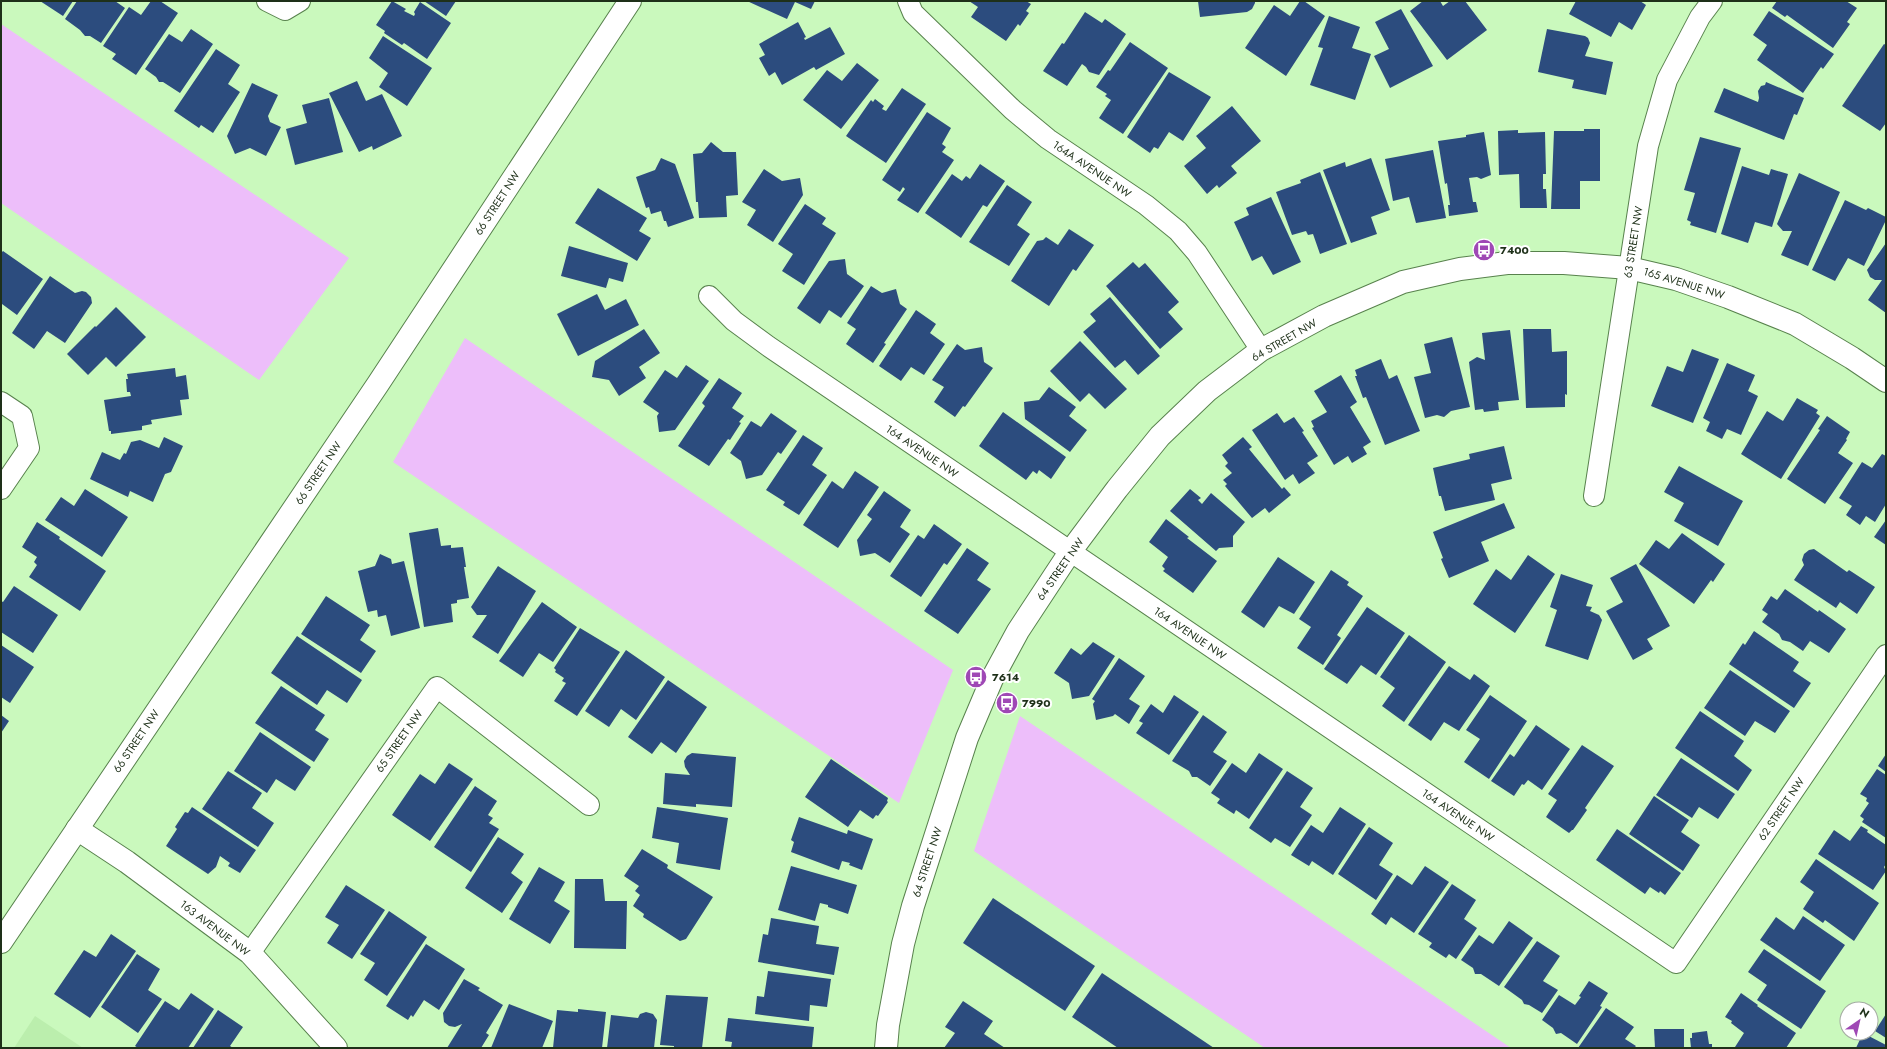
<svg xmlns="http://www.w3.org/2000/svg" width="1887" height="1049" font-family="Jost,sans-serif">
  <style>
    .built { fill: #bbeead }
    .green { fill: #edbefa }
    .building { fill: #2c4c7e }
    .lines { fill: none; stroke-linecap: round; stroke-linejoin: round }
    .minor-casing { stroke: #58824d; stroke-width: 22 }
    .tertiary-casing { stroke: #58824d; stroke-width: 24 }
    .secondary-casing { stroke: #58824d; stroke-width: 24 }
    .minor { stroke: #fff; stroke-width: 20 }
    .tertiary { stroke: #fff; stroke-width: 22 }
    .secondary { stroke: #fff; stroke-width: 22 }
    .labels { text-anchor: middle; stroke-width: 4; stroke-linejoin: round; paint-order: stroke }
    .street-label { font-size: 11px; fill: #1e3019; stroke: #fff }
    .poi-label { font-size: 11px; font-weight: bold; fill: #1e3019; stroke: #fff; text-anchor: start }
  </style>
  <rect width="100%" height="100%" fill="#caf9bd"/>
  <!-- built -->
  <path class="built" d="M35 1016 83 1048H14Z"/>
  <!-- green -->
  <g class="green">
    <path d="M1 24 349 258 259 380 1 203Z"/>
    <path d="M465 338 953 670 899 803 393 462Z"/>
    <path d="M1020 716 1511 1048H1265L974 851Z"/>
  </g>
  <!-- building -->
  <g class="building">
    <path d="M40 1H73L63 16Z"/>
    <path d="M77 1H115L125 8 101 43 90 36H85L80 30 65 19Z"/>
    <path d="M151 1H160L178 13 136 75 112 59 116 54 103 46 129 7 141 15Z"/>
    <path d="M392 1 406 9 404 11 414 16 415 14 414 12 420 2 451 23 427 59 404 43 402 45 384 33 385 31 376 25Z"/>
    <path d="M424 1H456L446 16Z"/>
    <path d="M747 1H815L811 9 795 2 787 19Z"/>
    <path d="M969 1H1026L1031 4 1026 11 1029 13 1020 26 1018 24 1006 41 971 17 978 7Z"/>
    <path d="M1198 1H1255V3L1252 9 1247 12 1200 17Z"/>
    <path d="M1300 1H1304L1325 16 1286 76 1245 48 1274 5 1290 16Z"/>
    <path d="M1423 1H1440L1443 6 1450 1H1465L1487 30 1447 60 1410 11Z"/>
    <path d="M1576 1H1640L1646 5 1632 30 1619 22 1611 37 1569 14Z"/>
    <path d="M1777 1H1846L1857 8 1847 22 1850 24 1833 48 1787 15 1785 17 1772 8Z"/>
    <path d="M1401 9 1433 66 1390 88 1374 56 1389 49 1375 22Z"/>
    <path d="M1769 11 1834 54 1823 69 1821 67 1803 93 1757 60 1767 45 1753 35Z"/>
    <path d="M1085 12 1102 23 1105 19 1126 34 1099 75 1089 72 1086 67 1082 64 1067 86 1043 71 1062 43 1064 44Z"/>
    <path d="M1329 16 1360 27 1352 48 1371 54 1355 100 1310 85 1323 48 1318 47Z"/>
    <path d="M798 22 806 37 804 38 805 40 830 27 845 54 816 70 814 67 782 85 775 72 769 76 759 58 765 55 759 44Z"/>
    <path d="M191 29 213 44 180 93 163 82H159L156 77 145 69 169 34 182 42Z"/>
    <path d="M1547 29 1585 36 1588 38 1590 43 1585 56 1613 62 1606 95 1572 88 1574 80 1538 72Z"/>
    <path d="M383 36 432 68 407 106 379 87 388 73 369 58Z"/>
    <path d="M1130 42 1168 68 1123 134 1099 118 1111 100 1105 96 1107 94 1096 87 1108 70 1110 71Z"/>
    <path d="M1884 44 1886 45V123L1880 131 1842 106Z"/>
    <path d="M216 49 240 65 228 84 240 92 213 133 201 125 199 128 174 111Z"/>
    <path d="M857 63 879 80 841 129 803 100 827 70 842 81Z"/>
    <path d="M1169 72 1211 97 1183 141 1169 132 1158 149 1154 147 1150 153 1127 137Z"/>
    <path d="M357 81 366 101 382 94 402 136 373 150 372 146 359 152 329 93Z"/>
    <path d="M1766 82 1804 98 1797 115 1794 114 1784 140 1714 112 1724 88 1758 102 1759 98 1758 91 1761 86 1765 85Z"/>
    <path d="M252 83 278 95 268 116 270 122 281 127 266 156 250 148 235 154 227 136Z"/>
    <path d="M902 88 926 104 886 163 846 136 871 100 873 102 875 99 884 106 882 109 886 111Z"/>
    <path d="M329 98 343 152 295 165 286 129 307 123 302 105Z"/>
    <path d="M1232 106 1261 141 1231 166 1237 173 1219 188 1217 185 1207 194 1184 166 1206 148 1196 136Z"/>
    <path d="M927 112 951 128 942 144 946 147 942 152 954 160 918 213 897 200 905 189 903 187 900 192 882 180Z"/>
    <path d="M1584 129H1600V181H1580V209H1551L1554 131H1584Z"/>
    <path d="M1518 130V133L1545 132 1546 174H1543V189H1546L1547 208H1520L1519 174 1499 175 1498 131Z"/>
    <path d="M1484 132 1491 175 1481 179 1477 177 1469 178 1473 202H1476L1478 212 1449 216 1448 205H1450L1447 183 1445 184 1438 141 1466 137V135Z"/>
    <path d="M1700 137 1741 148 1716 233 1690 225 1691 222 1687 220 1695 193 1684 190Z"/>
    <path d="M711 142 723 152H736L738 195 726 196 727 217 699 218 698 202H696L693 154 702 153Z"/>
    <path d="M1433 150 1446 218 1416 223 1409 197 1393 201 1385 159Z"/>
    <path d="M661 158 675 164 694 218 668 227 666 221H664L661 211 651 214 649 207 646 208 636 177 655 170Z"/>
    <path d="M1371 158 1390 210 1371 217 1377 234 1351 243 1323 170 1345 162 1346 167Z"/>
    <path d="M980 164 1005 181 987 207 983 205 961 238 925 213 952 174 962 181 966 176 970 179Z"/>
    <path d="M1742 166 1769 175 1771 169 1788 174 1772 227 1755 222 1748 243 1721 234Z"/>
    <path d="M764 169 782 181 800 178 803 195 773 242 747 225 756 210 742 202Z"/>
    <path d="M1320 172 1347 244 1320 254 1313 234 1308 235 1306 231 1292 235 1276 192 1301 183 1300 180Z"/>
    <path d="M1799 173 1840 192 1808 266 1781 255 1792 231H1783L1777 224Z"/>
    <path d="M1007 185 1032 202 1017 225 1030 234 1009 266 969 242Z"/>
    <path d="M598 188 647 218 639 231 651 238 637 261 575 223Z"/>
    <path d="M1271 197 1301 262 1273 275 1262 256 1252 261 1234 222 1249 215 1246 208Z"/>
    <path d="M1845 200 1866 210 1868 208 1886 217V220L1864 266 1848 258 1835 281 1812 270Z"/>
    <path d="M805 204 826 218 822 224 836 233 804 285 782 271 793 254 778 244Z"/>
    <path d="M1069 229 1094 245 1076 271 1073 269 1049 306 1011 281 1037 241 1043 240 1046 237 1058 245Z"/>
    <path d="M1886 243V313L1868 300 1882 280H1875L1870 277 1867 270Z"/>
    <path d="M569 246 628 263 623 282 609 278 606 288 561 276Z"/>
    <path d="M3 251 43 279 17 315 2 304 1 306V253Z"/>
    <path d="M845 259 847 274 864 286 841 318 829 310 820 324 797 308 829 261Z"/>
    <path d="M1133 262 1139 268 1145 263 1179 302 1168 312 1183 329 1160 349 1106 286Z"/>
    <path d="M50 276 75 293 82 291 86 292 91 297 92 303 65 343 47 331 34 349 12 333Z"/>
    <path d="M871 286 882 293 896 289 900 304 907 309 884 343 886 344 873 363 846 344 856 329 847 323Z"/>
    <path d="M597 294 605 310 626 299 639 325 578 356 557 314Z"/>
    <path d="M1110 297 1160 356 1138 375 1125 360 1115 368 1083 332 1096 321 1090 314Z"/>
    <path d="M116 307 146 337 116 367 106 357 88 375 67 354 95 326 96 327Z"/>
    <path d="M916 310 936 324 930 333 945 344 924 375 911 367 901 381 879 366Z"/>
    <path d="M644 329 660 353 639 367 646 378 619 396 609 380 592 377 595 361Z"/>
    <path d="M1523 329H1551L1552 352 1567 351V395L1565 394V407L1526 408Z"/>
    <path d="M1510 330 1519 400 1498 402 1499 410 1484 412 1483 409 1475 410 1469 362 1477 357 1485 360 1482 333Z"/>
    <path d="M1452 337 1470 407 1451 411 1444 417 1437 415 1425 418 1414 377 1431 373 1424 344Z"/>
    <path d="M1080 341 1127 389 1105 409 1089 393 1080 402 1050 371Z"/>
    <path d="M957 344 965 350 982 347 984 362 993 368 965 407 963 406 955 417 934 402 944 387 932 380Z"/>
    <path d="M1692 349 1719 359 1693 423 1651 406 1667 366 1683 372Z"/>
    <path d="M1381 359 1389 379 1397 375 1420 431 1385 445 1366 397 1363 398 1355 376H1357L1355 370Z"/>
    <path d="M1727 363 1755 375 1748 391 1758 396 1741 435 1727 429 1722 439 1706 431 1710 422 1703 418Z"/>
    <path d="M686 365 709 381 675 430 659 432 657 416 659 413 643 402 665 370 677 378Z"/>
    <path d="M175 368 176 377 186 375 189 399 180 400 182 415 151 420 152 424 142 426V430L111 434V431H109L104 400 131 396 130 392H127L126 379H128L127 374Z"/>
    <path d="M1341 375 1357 402 1350 407 1371 442 1363 447 1367 454 1352 463 1348 456 1334 465 1312 428 1314 427 1311 421 1327 412 1314 391Z"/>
    <path d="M719 378 742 393 732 408 744 416 739 422 741 423 730 440 728 439 709 466 678 446 705 406 702 403Z"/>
    <path d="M1049 387 1076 407 1069 416 1087 430 1070 452 1025 419 1024 402 1039 400Z"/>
    <path d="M1797 398 1818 410 1816 413 1820 416 1781 479 1741 454 1767 411 1783 421Z"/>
    <path d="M1003 412 1066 457 1051 479 1039 470 1037 474 1033 471 1026 480 979 446Z"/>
    <path d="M771 413 797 431 781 454 778 452 762 475 746 479 741 461 730 453 751 421 761 427Z"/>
    <path d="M1277 413 1284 423 1294 417 1304 431 1302 432 1318 456 1307 463 1315 473 1299 484 1293 474 1285 480 1252 430Z"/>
    <path d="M1827 416 1850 432 1846 439 1847 440 1838 453 1853 463 1825 504 1787 479 1820 430 1818 429Z"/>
    <path d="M803 435 823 448 812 465 827 475 799 515 783 505 785 502 766 490Z"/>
    <path d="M164 437 183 446 171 472 165 474 153 502 130 491 128 497 90 479 102 452 120 460 124 453 126 454 131 442 140 440 159 448Z"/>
    <path d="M1243 437 1252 447 1249 449 1282 489 1284 487 1291 495 1269 513 1265 508 1252 518 1225 486 1227 484 1223 480 1232 473 1225 466 1228 463 1222 455Z"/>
    <path d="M1504 446 1512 479 1491 484 1495 500 1445 511 1441 496H1439L1433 468 1470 459 1469 454Z"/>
    <path d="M1882 454 1886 456V504L1875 522 1866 516 1860 525 1846 515 1852 506 1839 498 1862 462 1872 468Z"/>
    <path d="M1679 466 1743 501 1718 546 1674 521 1684 503 1664 492Z"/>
    <path d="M855 471 879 487 838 548 803 525 832 481 843 489Z"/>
    <path d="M85 489 128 517 102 557 45 520 61 497 74 506Z"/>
    <path d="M1190 489 1201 498 1198 500 1202 504 1211 493 1245 522 1233 536V547L1219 548 1216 551 1170 511Z"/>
    <path d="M884 491 911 510 900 527 910 534 890 563 875 553 860 556 857 540 872 519 867 515Z"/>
    <path d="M1504 503 1515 528 1481 542 1489 561 1449 578 1441 559 1443 558 1433 532Z"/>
    <path d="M1166 519 1189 537 1187 538 1217 561 1193 593 1163 571 1165 569 1162 566 1168 557 1149 542Z"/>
    <path d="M1886 520V545L1874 537Z"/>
    <path d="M37 522 60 537 59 539 106 571 80 611 29 577 37 565 34 562 37 557 22 547Z"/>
    <path d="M934 524 962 544 947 565 944 563 921 597 890 576 918 535 924 539Z"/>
    <path d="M438 528 441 546 451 545V548L463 547 466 567H464L469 598 457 600V603L451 604 453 622 424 627 409 533Z"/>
    <path d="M1682 533 1725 564 1713 582 1711 580 1694 604 1639 564 1656 540 1669 549Z"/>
    <path d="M967 548 989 563 977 580 991 589 958 634 924 611Z"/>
    <path d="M1814 549 1847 572 1849 570 1875 587 1857 614 1840 602 1836 608 1794 580 1804 565 1802 560 1804 554 1809 550Z"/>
    <path d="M380 554 391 559 392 564 404 561 420 628 391 636 386 615 378 617 377 610 368 612 358 571 375 566Z"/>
    <path d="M1528 555 1555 574 1515 633 1473 604 1496 569 1511 580Z"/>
    <path d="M1278 557 1315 582 1294 614 1279 606 1264 628 1241 612Z"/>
    <path d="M1636 564 1670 626 1647 639 1653 649 1633 660 1606 611 1623 602 1610 578Z"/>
    <path d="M498 566 536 591 498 654 472 637 487 615H477L471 607Z"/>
    <path d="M1331 570 1349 582 1347 585 1363 596 1337 635 1341 638 1323 665 1297 648 1311 627 1299 619Z"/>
    <path d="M1561 574 1593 585 1586 606 1592 607 1590 611 1599 615 1602 620 1588 660 1545 646 1557 610 1550 607Z"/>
    <path d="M14 586 58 615 33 653 1 632V601L3 602Z"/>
    <path d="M1785 589 1818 612 1819 610 1846 629 1829 653 1810 641 1803 651 1790 642 1782 640 1779 634 1762 622 1768 614 1762 610 1771 596 1777 600Z"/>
    <path d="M326 596 370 625 360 640 376 651 361 673 301 634Z"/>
    <path d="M542 602 577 627 553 662 539 653 523 677 499 661Z"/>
    <path d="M1367 607 1405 633 1376 675 1361 665 1347 684 1324 669Z"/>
    <path d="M580 628 620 652 577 716 554 701 566 683 562 681 564 678 555 672 556 670 554 668Z"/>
    <path d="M1754 631 1799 662 1793 671 1811 683 1794 708 1729 664 1743 643 1745 645Z"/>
    <path d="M1409 635 1446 662 1404 722 1382 706 1395 688 1380 677Z"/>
    <path d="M297 636 362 680 347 703 327 690 317 705 271 673Z"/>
    <path d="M1093 642 1115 656 1089 696 1072 699 1069 683 1054 673 1071 648 1081 655Z"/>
    <path d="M1 645 34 667 10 703 1 697Z"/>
    <path d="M626 650 665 677 636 720 621 709 609 727 585 711Z"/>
    <path d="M1119 658 1145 676 1129 699 1140 706 1129 724 1115 714 1113 716 1096 720 1093 704 1095 701 1092 699Z"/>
    <path d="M1449 666 1470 680 1474 674 1490 686 1459 731 1444 722 1431 741 1408 725Z"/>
    <path d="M1730 670 1790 711 1775 733 1755 721 1745 736 1704 708Z"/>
    <path d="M668 680 707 707 676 753 661 742 652 754 628 737Z"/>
    <path d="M281 686 325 715 315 730 329 739 314 762 255 723Z"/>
    <path d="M1174 695 1199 712 1169 755 1136 733 1143 723 1139 721 1151 704 1163 713Z"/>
    <path d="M1490 695 1527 721 1489 779 1464 762 1480 739 1466 730Z"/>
    <path d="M1700 711 1744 741 1734 756 1752 770 1738 791 1675 748Z"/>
    <path d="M1 715 9 721 1 733Z"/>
    <path d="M1203 715 1227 732 1213 752 1227 761 1210 786 1197 777H1192L1189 771 1172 761Z"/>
    <path d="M1536 725 1570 749 1542 790 1528 780 1524 785 1522 784 1514 796 1491 781 1510 754 1514 757Z"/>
    <path d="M260 732 311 767 295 791 276 779 267 793 234 771Z"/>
    <path d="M1582 745 1614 766 1585 808 1587 810 1573 830H1572L1569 833 1546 817 1557 800 1548 794Z"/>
    <path d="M692 753 736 757 732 807 696 804V807L663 804 665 773 690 775 685 767 684 761 687 756Z"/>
    <path d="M1259 753 1283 769 1249 819 1236 810 1234 814 1217 803 1220 799 1211 793 1232 763 1246 773Z"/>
    <path d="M1886 754V772L1878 766Z"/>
    <path d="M1681 758 1735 794 1718 819 1699 807 1692 818 1656 795Z"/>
    <path d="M831 759 888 798 887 801 888 802 878 816 876 815 873 819 860 810 848 827 805 797Z"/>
    <path d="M449 763 473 779 430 841 392 815 420 774 435 784Z"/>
    <path d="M1877 769 1886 775V838L1862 822 1864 819 1860 816 1869 803 1866 801 1867 798 1860 794Z"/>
    <path d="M228 771 262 793 252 808 274 823 258 847 202 809Z"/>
    <path d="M1287 771 1313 788 1300 807 1312 815 1290 847 1275 838 1271 843 1249 828Z"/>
    <path d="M475 786 497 801 488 815 493 818 489 823 499 829 471 872 434 847Z"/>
    <path d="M1654 796 1689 820 1681 832 1700 845 1683 871 1629 834Z"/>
    <path d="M192 807 256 850 240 873 228 866 230 863 220 856 216 867 208 874 166 846 177 829 175 827 185 812 188 813Z"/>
    <path d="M657 807 728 818 720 870 676 863 679 843 652 838Z"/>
    <path d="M1340 807 1366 824 1333 875 1312 861 1309 866 1291 855 1311 825 1323 833Z"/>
    <path d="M799 817 847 834 848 830 873 839 862 870 849 865 850 863 842 861 839 870 791 852 794 842 791 840Z"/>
    <path d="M1861 826 1868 830 1867 832 1886 845V864L1884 867 1886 871 1873 890 1818 854 1834 830 1850 841Z"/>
    <path d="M1369 827 1393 843 1379 865 1393 874 1376 900 1338 874Z"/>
    <path d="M1617 829 1681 873 1665 895 1660 891 1659 893 1650 887 1645 894 1596 860Z"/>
    <path d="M498 837 524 854 511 873 523 882 502 913 465 888Z"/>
    <path d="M642 849 668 865 667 868 713 897 686 939 680 941 643 917 644 914 633 906 640 895 635 891 639 886 624 876Z"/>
    <path d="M1816 859 1879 903 1854 941 1825 920 1823 923 1803 909 1814 892 1800 882Z"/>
    <path d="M791 866 857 885 848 914 828 907V905L820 903 815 921 778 910Z"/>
    <path d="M1425 866 1449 882 1414 933 1391 917 1386 925 1371 914 1397 875 1412 885Z"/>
    <path d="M539 867 565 882 554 901 570 911 550 944 509 919Z"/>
    <path d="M575 879H603L605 901H627L626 949 574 948Z"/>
    <path d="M1452 884 1476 900 1464 919 1477 928 1456 959 1449 954 1446 958 1429 947 1432 943 1418 934Z"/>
    <path d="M346 885 385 910 352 959 327 943 339 925 325 917Z"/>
    <path d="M993 898 1095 966 1065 1011 963 943Z"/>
    <path d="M389 911 427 937 387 996 364 980 375 963 360 954Z"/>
    <path d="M1803 916 1845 945 1820 981 1760 940 1776 917 1794 930Z"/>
    <path d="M771 918 819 926 816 944 839 947 834 975 758 962 763 934 768 935Z"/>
    <path d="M1509 921 1533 938 1499 986 1481 974H1475L1473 968 1461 960 1479 935 1493 944Z"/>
    <path d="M111 934 136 951 90 1018 54 994 84 950 96 957Z"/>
    <path d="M1537 941 1560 956 1543 981 1558 990 1542 1013 1529 1005 1524 1004 1522 1000 1504 987Z"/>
    <path d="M426 944 465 969 439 1010 424 1000 413 1017 411 1015 408 1020 386 1006Z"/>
    <path d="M1764 949 1826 991 1801 1029 1757 1000 1767 985 1748 972Z"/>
    <path d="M137 954 160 969 148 990 162 999 138 1033 101 1007Z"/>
    <path d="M768 971 831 979 827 1007 810 1005 809 1021 755 1014 757 996 764 997Z"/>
    <path d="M1102 973 1214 1048H1118L1072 1017Z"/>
    <path d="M464 979 480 988 478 990 503 1005 486 1033 489 1035 481 1048H447L462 1024 455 1027 449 1026 444 1022 443 1013Z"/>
    <path d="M1589 981 1608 993 1600 1006 1602 1007 1577 1044 1561 1033 1556 1034 1553 1028 1542 1020 1559 995 1575 1005 1581 997 1579 996Z"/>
    <path d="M191 993 214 1009 188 1048H138L135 1046 165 1001 179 1010Z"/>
    <path d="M1741 993 1758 1005 1757 1006 1796 1033 1786 1048 1735 1047 1744 1033 1731 1023 1732 1021 1725 1017Z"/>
    <path d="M666 995 708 997 702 1048H674V1046L660 1045Z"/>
    <path d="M963 1001 993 1021 984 1034 1005 1048H944L955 1033 945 1027Z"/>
    <path d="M509 1004 553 1021 542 1048H491Z"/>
    <path d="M1606 1008 1634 1027 1625 1039 1636 1046 1634 1048H1578Z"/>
    <path d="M578 1009 606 1012 602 1048H553L557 1010 578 1012Z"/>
    <path d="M218 1010 243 1027 230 1046 233 1048H193Z"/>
    <path d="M646 1012 653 1014 657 1020 654 1048H607L611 1015 638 1018 640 1014Z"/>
    <path d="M1886 1014V1038L1875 1031Z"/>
    <path d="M728 1018 814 1027 812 1048H731L732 1042 725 1041Z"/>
    <path d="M1654 1029H1684V1048H1655Z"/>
    <path d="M1707 1031 1709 1044H1712V1048H1691L1690 1038H1692V1033Z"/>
    <path d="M1863 1033 1886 1045V1048H1856Z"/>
  </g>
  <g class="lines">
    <!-- minor casing -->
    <g class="minor-casing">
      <g id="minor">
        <path d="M267 1 285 10 300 1"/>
        <path d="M908 1 913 13 1013 110 1048 139 1146 205 1178 231 1197 253 1261 350"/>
        <path d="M709 296 734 321 768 346 1676 963 1886 655"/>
        <path d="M1 402 22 416 29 448 1 489"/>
        <path d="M1594 496 1648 146 1667 80 1700 17 1712 1"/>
        <path d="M250 953 437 687 589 805"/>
      </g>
    </g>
    <!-- tertiary casing -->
    <g class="tertiary-casing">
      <g id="tertiary">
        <path d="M77 829 127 862 250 953 336 1048"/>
        <path d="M886 1048 888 1025 903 944 913 906 967 738 992 679 1018 631 1070 552 1117 489 1160 436 1207 391 1261 350 1324 316 1403 282 1460 269 1507 263H1564L1629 268 1676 279 1728 297 1795 324 1852 358 1886 381"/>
      </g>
    </g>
    <!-- secondary casing -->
    <g class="secondary-casing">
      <path id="secondary" d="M1 942 378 384 630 1"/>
    </g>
    <!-- minor -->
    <use href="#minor" class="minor"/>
    <!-- tertiary -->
    <use href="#tertiary" class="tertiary"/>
    <!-- secondary -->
    <use href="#secondary" class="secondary"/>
  </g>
  <!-- icons -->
  <defs>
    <g id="bus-disc" transform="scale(1.15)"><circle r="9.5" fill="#9f48b5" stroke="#fff"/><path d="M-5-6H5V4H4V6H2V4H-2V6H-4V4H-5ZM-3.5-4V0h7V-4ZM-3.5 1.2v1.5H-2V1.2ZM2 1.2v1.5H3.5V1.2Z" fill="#fff"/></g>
  </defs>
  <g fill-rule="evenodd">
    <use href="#bus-disc" x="1484" y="250"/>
    <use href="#bus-disc" x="976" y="677"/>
    <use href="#bus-disc" x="1007" y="703"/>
  </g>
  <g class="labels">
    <!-- street labels -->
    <g class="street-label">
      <text transform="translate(1092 169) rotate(34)" y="4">164A AVENUE NW</text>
      <text transform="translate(497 203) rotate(-57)" y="4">66 STREET NW</text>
      <text transform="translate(1633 242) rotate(-81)" y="4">63 STREET NW</text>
      <text transform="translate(1684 283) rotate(17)" y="4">165 AVENUE NW</text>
      <text transform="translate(1284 340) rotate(-30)" y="4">64 STREET NW</text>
      <text transform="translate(922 451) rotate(34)" y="4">164 AVENUE NW</text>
      <text transform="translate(318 473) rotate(-56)" y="4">66 STREET NW</text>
      <text transform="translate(1060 569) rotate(-55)" y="4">64 STREET NW</text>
      <text transform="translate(1190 633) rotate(34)" y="4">164 AVENUE NW</text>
      <text transform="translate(136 741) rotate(-56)" y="4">66 STREET NW</text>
      <text transform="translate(399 741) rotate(-55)" y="4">65 STREET NW</text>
      <text transform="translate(1781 809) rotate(-56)" y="4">62 STREET NW</text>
      <text transform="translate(1458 815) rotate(34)" y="4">164 AVENUE NW</text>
      <text transform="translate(927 862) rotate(-72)" y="4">64 STREET NW</text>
      <text transform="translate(215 928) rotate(37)" y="4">163 AVENUE NW</text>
    </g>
    <!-- poi labels -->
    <g class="poi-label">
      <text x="1500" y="254">7400</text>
      <text x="992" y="681">7614</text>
      <text x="1022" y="707">7990</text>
    </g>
  </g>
  <!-- border -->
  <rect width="1887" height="1049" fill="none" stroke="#1e3019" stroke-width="4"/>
  <!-- north arrow -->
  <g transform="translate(1859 1021) rotate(34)"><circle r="19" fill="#ffffff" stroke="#a5aca3"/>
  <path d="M0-3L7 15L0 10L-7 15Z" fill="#9f48b5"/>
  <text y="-6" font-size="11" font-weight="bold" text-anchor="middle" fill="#1e3019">N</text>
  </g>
</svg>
